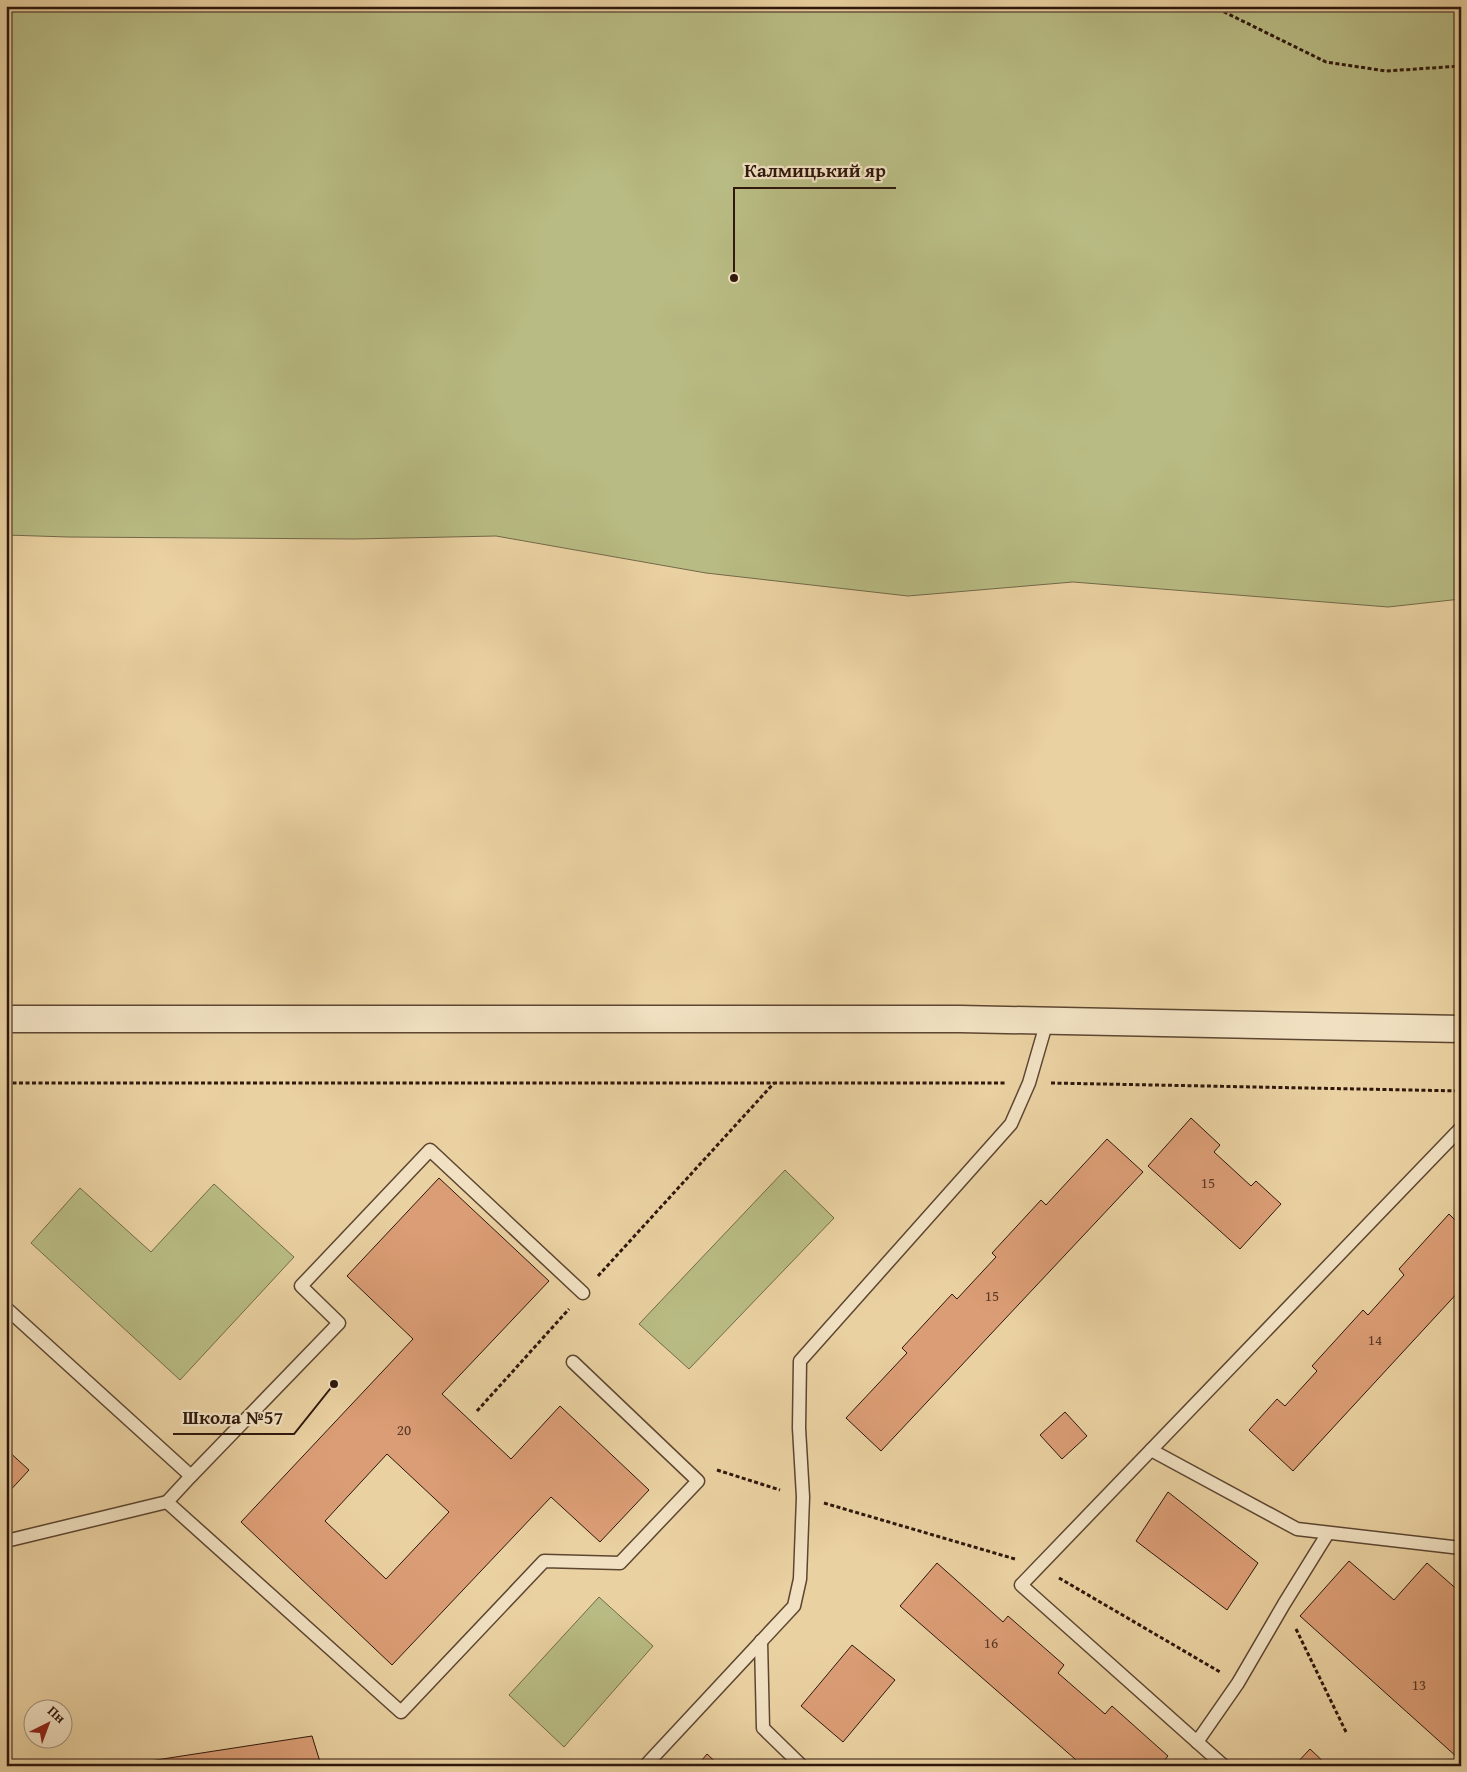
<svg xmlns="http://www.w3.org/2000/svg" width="1467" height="1772" font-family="'Gentium Book Plus',serif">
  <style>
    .green { fill: #b8bb83; stroke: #736948 }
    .building { fill: #db9d75; stroke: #2e170c; fill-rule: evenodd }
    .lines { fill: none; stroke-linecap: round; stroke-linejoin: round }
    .service-casing { stroke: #5d4631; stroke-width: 15 }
    .minor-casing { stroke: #5d4631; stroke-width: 29 }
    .path { stroke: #2e170c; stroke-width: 3; stroke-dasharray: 4 2.5; stroke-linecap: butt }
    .service { stroke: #f1e1c2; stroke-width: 12 }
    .minor { stroke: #f1e1c2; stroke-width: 26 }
    .labels { text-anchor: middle; stroke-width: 4.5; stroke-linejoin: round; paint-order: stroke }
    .number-label { font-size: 15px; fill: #593826 }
    .leader { fill: none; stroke: #2e170c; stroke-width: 2 }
    .callout-dot { fill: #2e170c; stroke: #f1e1c2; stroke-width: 2 }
    .callout-label { font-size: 19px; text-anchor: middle; font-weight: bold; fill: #2e170c; stroke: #f1e1c2; stroke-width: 4.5; stroke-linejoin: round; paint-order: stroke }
  </style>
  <rect width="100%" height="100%" fill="#ead1a1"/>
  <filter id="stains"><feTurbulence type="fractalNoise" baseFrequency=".004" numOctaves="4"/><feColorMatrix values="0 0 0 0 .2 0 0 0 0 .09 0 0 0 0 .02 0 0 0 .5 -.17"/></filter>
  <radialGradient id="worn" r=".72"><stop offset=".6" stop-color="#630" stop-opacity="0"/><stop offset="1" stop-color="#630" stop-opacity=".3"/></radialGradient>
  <!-- green -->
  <g class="green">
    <path d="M6 6H1461V599L1388 607 1073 582 908 596 706 573 496 536 354 539 68 537 6 535Z"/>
    <path d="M785 1170 834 1218 689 1369 639 1324Z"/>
    <path d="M214 1184 294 1257 180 1380 31 1243 80 1188 151 1252Z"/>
    <path d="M599 1597 653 1646 564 1747 509 1695Z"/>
  </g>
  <!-- building -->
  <g class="building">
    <path d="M1191 1118 1220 1145 1214 1152 1251 1186 1256 1181 1281 1204 1240 1249 1148 1166Z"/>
    <path d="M1107 1139 1143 1172 881 1451 846 1418 907 1353 902 1348 952 1294 957 1299 996 1257 992 1253 1041 1200 1046 1205Z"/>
    <path d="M439 1178 549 1281 442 1394 511 1459 560 1406 649 1490 600 1542 551 1497 392 1665 241 1522 413 1339 347 1276ZM387 1454 449 1512 386 1579 325 1521Z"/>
    <path d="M1449 1214 1455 1220 1461 1215V1289L1293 1471 1249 1430 1277 1399 1285 1406 1317 1371 1312 1366 1363 1310 1368 1315 1404 1275 1399 1269Z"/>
    <path d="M1065 1412 1087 1436 1062 1459 1040 1435Z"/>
    <path d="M6 1449 29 1470 6 1495Z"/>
    <path d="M1168 1492 1258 1563 1227 1610 1136 1541Z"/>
    <path d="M1349 1561 1394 1600 1427 1563 1461 1593V1755L1458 1758 1300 1616Z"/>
    <path d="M937 1563 1003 1622 1008 1616 1064 1665 1058 1673 1105 1714 1112 1706 1168 1756 1163 1762 1167 1766H1083L900 1606Z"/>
    <path d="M852 1645 895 1680 843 1742 801 1706Z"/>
    <path d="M312 1736 321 1765 117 1766Z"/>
    <path d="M1310 1749 1328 1766H1294Z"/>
    <path d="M707 1754 720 1766H697Z"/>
  </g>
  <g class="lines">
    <!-- service casing -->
    <g class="service-casing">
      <g id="service">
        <path d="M6 1308 191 1476 339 1323 301 1286 430 1150 583 1293"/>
        <path d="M1151 1450 1297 1529 1461 1548"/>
        <path d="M191 1476 167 1502 401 1712 544 1561 620 1563 698 1481 573 1362"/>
        <path d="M6 1541 167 1502"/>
        <path d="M761 1641 763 1728 802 1766"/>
        <path d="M1197 1742 1238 1683 1284 1604 1328 1533"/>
        <path d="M645 1766 794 1606 800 1579 803 1497 799 1428 800 1361 1011 1124 1029 1083 1047 1021"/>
        <path d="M1224 1766 1021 1585 1461 1128"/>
      </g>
    </g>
    <!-- minor casing -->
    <g class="minor-casing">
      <path id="minor" d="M6 1019H960L1461 1029"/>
    </g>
    <!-- path -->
    <g class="path">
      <path d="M1212 6 1326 62 1386 71 1461 66"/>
      <path d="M6 1083H1005"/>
      <path d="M1051 1083 1461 1091"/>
      <path d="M598 1276 774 1083"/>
      <path d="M477 1411 569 1309"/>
      <path d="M717 1470 780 1490"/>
      <path d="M824 1503 1015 1559"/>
      <path d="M1059 1578 1220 1672"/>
      <path d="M1296 1629 1347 1734"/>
    </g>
    <!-- service -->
    <use href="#service" class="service"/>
    <!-- minor -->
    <use href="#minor" class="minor"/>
  </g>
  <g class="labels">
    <!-- number labels -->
    <g class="number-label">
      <text x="1208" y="1188">15</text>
      <text x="992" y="1301">15</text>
      <text x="1375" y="1345">14</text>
      <text x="404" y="1435">20</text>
      <text x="991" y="1648">16</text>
      <text x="1419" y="1690">13</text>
    </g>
  </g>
  <!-- callouts -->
  <path class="leader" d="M734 278L734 188H896M334 1384L294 1434H173"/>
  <g class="callout-dot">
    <circle cx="734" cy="278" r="5"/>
    <circle cx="334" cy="1384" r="5"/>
  </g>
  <g class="callout-label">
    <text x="815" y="177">Калмицький яр</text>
    <text x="233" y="1424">Школа №57</text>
  </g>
  <!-- margin -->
  <rect width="1467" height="1772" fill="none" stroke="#ead1a1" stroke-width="25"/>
  <rect x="8" y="8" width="1452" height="1757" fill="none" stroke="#2e170c" stroke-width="2.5"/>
  <rect x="12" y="12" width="1442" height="1747" fill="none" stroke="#2e170c"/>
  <!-- north arrow -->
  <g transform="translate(48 1724) rotate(42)"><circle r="24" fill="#f1e1c2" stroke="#a39079"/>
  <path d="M0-4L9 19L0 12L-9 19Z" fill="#8f2418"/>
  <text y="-8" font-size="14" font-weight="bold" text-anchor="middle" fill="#2e170c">Пн</text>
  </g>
  <rect width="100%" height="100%" filter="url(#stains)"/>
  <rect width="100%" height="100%" fill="url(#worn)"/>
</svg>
